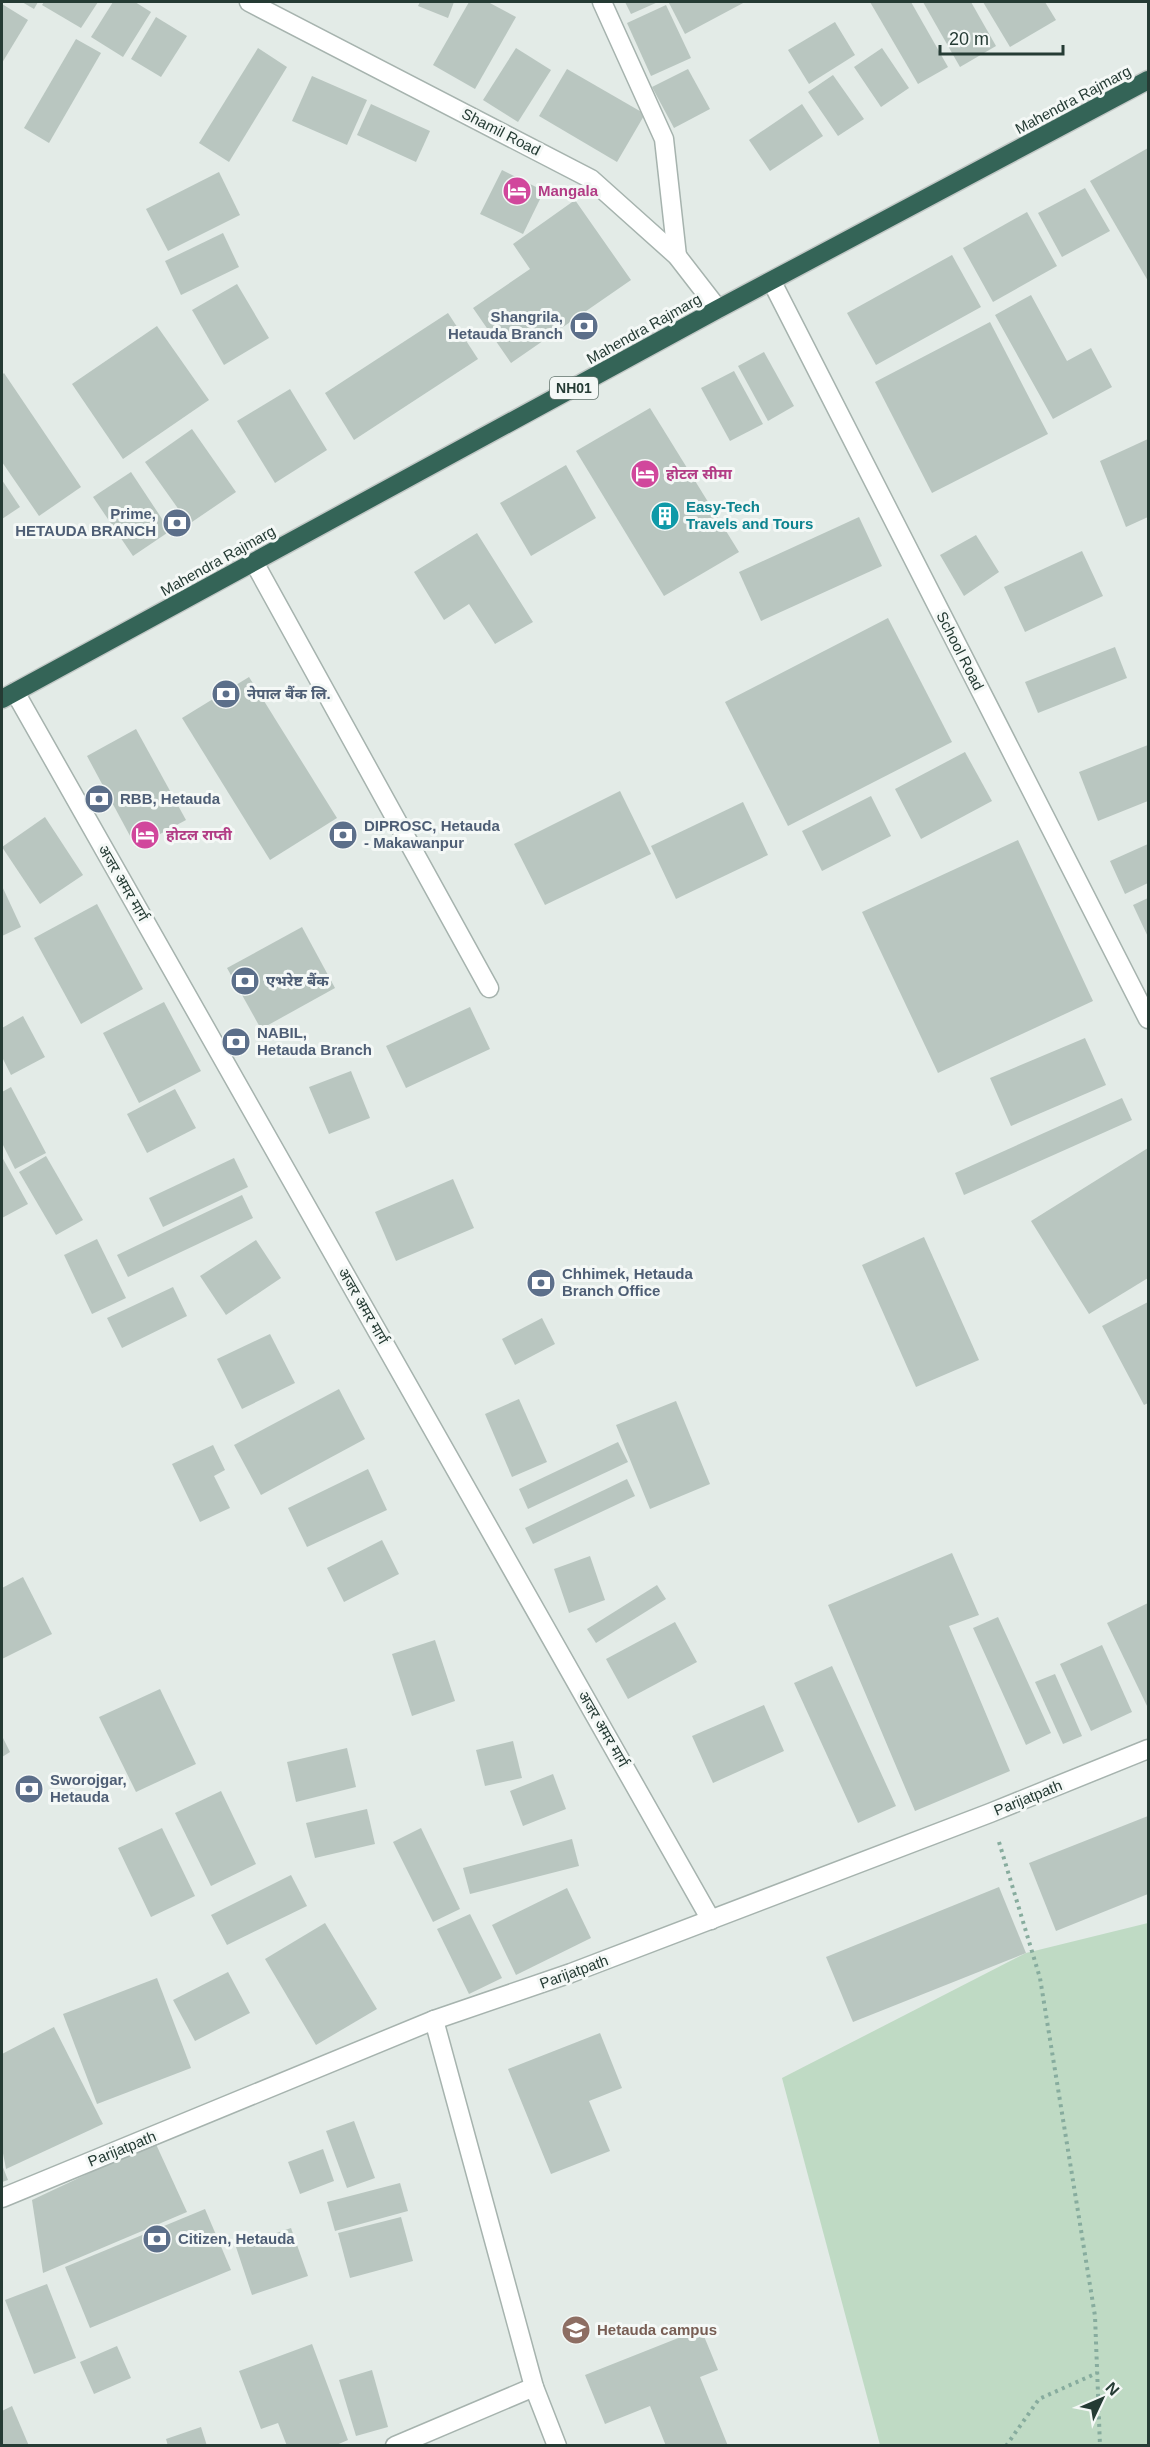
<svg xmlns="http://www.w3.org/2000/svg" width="1150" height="2447" font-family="Helvetica,'Noto Sans Devanagari',sans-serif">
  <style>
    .green { fill: #bfdac4 }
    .building { fill: #b9c6c0 }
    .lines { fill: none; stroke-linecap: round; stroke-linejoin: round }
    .lane-casing { stroke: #a6b3ae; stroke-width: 21 }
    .street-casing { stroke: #a6b3ae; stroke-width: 21 }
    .highway-casing { stroke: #c2c8c6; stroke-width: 21 }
    .path { stroke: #87ac9e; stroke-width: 4; stroke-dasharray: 3 4.5; stroke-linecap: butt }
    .lane { stroke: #fff; stroke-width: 18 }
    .street { stroke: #fff; stroke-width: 18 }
    .highway { stroke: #346457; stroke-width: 18 }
    .labels { text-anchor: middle; stroke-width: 6; stroke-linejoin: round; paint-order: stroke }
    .shield { fill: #f4f8f6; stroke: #63746e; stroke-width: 1.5 }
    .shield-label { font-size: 14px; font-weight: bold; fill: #253b34 }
    .street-label { font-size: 15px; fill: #253b34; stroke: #f4f8f6 }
    .hotel-label { font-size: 15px; font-weight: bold; fill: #b23c85; stroke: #f4f8f6; text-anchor: start }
    .service-label { font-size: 15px; font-weight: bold; fill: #4e5e75; stroke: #f4f8f6; text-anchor: start }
    .culture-label { font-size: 15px; font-weight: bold; fill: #0d838f; stroke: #f4f8f6; text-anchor: start }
    .education-label { font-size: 15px; font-weight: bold; fill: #785e54; stroke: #f4f8f6; text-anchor: start }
  </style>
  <rect width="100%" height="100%" fill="#e3ebe7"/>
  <!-- green -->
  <path class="green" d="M1148 1923V2445H880L782 2078 1026 1953Z"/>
  <!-- building -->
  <g class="building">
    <path d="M22 2H38L34 9Z"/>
    <path d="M44 2H98L81 28 42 5Z"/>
    <path d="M113 2H135L151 12 123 57 91 37Z"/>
    <path d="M420 2H454L448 18 418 6Z"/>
    <path d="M469 2H488L516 17 475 89 433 65Z"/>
    <path d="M625 2H658L631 14Z"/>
    <path d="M672 2H745L685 34 669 3Z"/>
    <path d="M870 2H911L948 67 918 84Z"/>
    <path d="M923 2H971L996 46 960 67Z"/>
    <path d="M983 2H1045L1056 20 1010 47Z"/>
    <path d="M2 4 28 20 2 63Z"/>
    <path d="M666 5 691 58 651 76 627 23Z"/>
    <path d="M156 17 187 36 161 77 131 59Z"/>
    <path d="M835 22 855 55 809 84 788 50Z"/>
    <path d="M76 39 101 53 49 143 24 128Z"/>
    <path d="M258 48 287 67 229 162 199 143Z"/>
    <path d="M516 48 551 70 518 122 483 100Z"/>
    <path d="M882 48 909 88 881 107 854 67Z"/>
    <path d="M567 69 645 114 617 162 539 116Z"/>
    <path d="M688 69 710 109 674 128 652 87Z"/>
    <path d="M833 75 864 119 838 136 808 92Z"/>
    <path d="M312 76 367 100 347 145 292 121Z"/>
    <path d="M371 104 430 131 416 162 357 135Z"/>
    <path d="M802 104 823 136 770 171 749 140Z"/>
    <path d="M1148 148V281L1090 181Z"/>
    <path d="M502 170 544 191 523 234 480 214Z"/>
    <path d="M219 172 240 215 168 251 146 209Z"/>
    <path d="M1085 188 1110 231 1062 257 1038 213Z"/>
    <path d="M575 200 631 280 511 363 473 308 530 269 513 244Z"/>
    <path d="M1027 212 1057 266 993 302 963 248Z"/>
    <path d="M223 233 239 267 181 295 165 261Z"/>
    <path d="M952 255 981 307 876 365 847 313Z"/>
    <path d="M237 284 269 338 224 365 192 310Z"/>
    <path d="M1031 295 1067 361 1091 348 1112 387 1053 419 995 315Z"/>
    <path d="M448 313 478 359 354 440 325 393Z"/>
    <path d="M990 322 1048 434 932 493 875 382Z"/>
    <path d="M157 326 209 400 123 459 72 384Z"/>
    <path d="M764 352 794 406 768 421 738 366Z"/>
    <path d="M734 371 763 424 730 441 701 388Z"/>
    <path d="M4 373 81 487 39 516 2 462V375Z"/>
    <path d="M290 389 327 450 275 483 237 421Z"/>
    <path d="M650 408 739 552 664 596 576 451Z"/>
    <path d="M192 429 236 492 189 524 145 462Z"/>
    <path d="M1148 439V517L1126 527 1100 461Z"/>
    <path d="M566 465 596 518 531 556 500 503Z"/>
    <path d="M131 472 170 531 133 556 93 497Z"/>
    <path d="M2 480 20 507 2 519Z"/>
    <path d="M859 517 882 566 761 621 739 572Z"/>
    <path d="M477 533 533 622 495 644 469 604 444 620 414 572Z"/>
    <path d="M976 535 999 572 964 596 940 555Z"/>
    <path d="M1082 551 1103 596 1025 632 1004 587Z"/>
    <path d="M888 618 952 742 788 826 725 702Z"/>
    <path d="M1115 647 1127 678 1038 713 1025 682Z"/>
    <path d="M249 677 337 818 270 860 182 718Z"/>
    <path d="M136 729 186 820 136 847 87 756Z"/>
    <path d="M1148 745V801L1098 821 1079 772Z"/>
    <path d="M965 752 992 801 921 839 895 789Z"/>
    <path d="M620 791 651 854 545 905 514 844Z"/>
    <path d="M871 796 891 836 822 871 802 831Z"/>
    <path d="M743 802 768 855 676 899 651 846Z"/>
    <path d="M45 817 83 875 40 904 2 847Z"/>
    <path d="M1018 840 1093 1001 938 1073 862 912Z"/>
    <path d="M1148 844V883L1125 894 1110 861Z"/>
    <path d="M2 886 21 927 2 936Z"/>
    <path d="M1148 898V937L1133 905Z"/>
    <path d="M97 904 143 989 81 1024 34 938Z"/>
    <path d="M302 927 335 988 261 1029 227 968Z"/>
    <path d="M164 1002 201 1071 139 1103 103 1033Z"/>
    <path d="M470 1007 490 1049 406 1088 386 1046Z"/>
    <path d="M23 1016 45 1057 11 1075 2 1057V1028Z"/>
    <path d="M1085 1038 1106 1085 1011 1126 990 1078Z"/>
    <path d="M351 1071 370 1118 329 1134 309 1087Z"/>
    <path d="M11 1087 46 1153 15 1169 2 1143V1092Z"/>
    <path d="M175 1089 196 1128 147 1153 127 1114Z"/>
    <path d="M1122 1098 1132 1120 964 1195 955 1173Z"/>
    <path d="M1148 1148V1278L1089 1314 1031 1221Z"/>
    <path d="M46 1156 83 1220 56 1235 19 1172Z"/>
    <path d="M2 1157 28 1204 2 1218Z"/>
    <path d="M234 1158 248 1187 163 1227 149 1198Z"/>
    <path d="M453 1179 474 1228 396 1261 375 1212Z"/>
    <path d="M242 1195 253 1218 128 1277 117 1255Z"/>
    <path d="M924 1237 979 1360 916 1387 862 1265Z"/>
    <path d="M97 1239 126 1298 92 1314 64 1255Z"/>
    <path d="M256 1240 281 1278 226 1315 200 1276Z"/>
    <path d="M173 1287 187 1316 122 1348 107 1318Z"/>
    <path d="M1148 1302V1403L1144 1405 1102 1326Z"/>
    <path d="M542 1318 555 1344 515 1365 502 1339Z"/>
    <path d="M270 1334 295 1383 242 1409 217 1359Z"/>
    <path d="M339 1389 365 1439 261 1495 234 1445Z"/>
    <path d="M519 1399 547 1462 512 1477 485 1414Z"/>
    <path d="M676 1401 710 1484 650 1509 616 1425Z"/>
    <path d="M618 1442 628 1462 528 1509 519 1489Z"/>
    <path d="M213 1445 225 1470 214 1476 230 1508 200 1522 172 1464Z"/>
    <path d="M368 1469 387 1510 307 1547 288 1508Z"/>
    <path d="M627 1479 635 1496 533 1544 525 1528Z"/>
    <path d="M382 1540 399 1574 344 1602 327 1568Z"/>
    <path d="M952 1553 979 1615 949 1626 1010 1771 915 1811 828 1605Z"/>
    <path d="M590 1556 605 1600 569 1613 554 1569Z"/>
    <path d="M23 1577 52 1634 2 1659V1588Z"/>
    <path d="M657 1585 666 1599 596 1643 587 1629Z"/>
    <path d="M1148 1603V1708L1107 1623Z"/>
    <path d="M998 1617 1051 1733 1026 1745 973 1628Z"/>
    <path d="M675 1622 697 1662 628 1699 606 1659Z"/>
    <path d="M435 1640 455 1701 412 1716 392 1654Z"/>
    <path d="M1102 1645 1132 1712 1091 1731 1060 1664Z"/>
    <path d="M832 1666 896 1806 858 1823 794 1683Z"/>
    <path d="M1055 1674 1082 1736 1063 1744 1035 1682Z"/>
    <path d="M160 1689 196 1764 136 1792 99 1717Z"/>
    <path d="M764 1705 784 1751 713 1783 692 1736Z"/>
    <path d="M2 1736 10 1752 2 1757Z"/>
    <path d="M513 1741 522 1778 485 1786 476 1750Z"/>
    <path d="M347 1748 356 1787 296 1802 287 1762Z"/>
    <path d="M553 1774 566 1809 523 1826 510 1791Z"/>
    <path d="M221 1791 256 1864 211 1886 175 1813Z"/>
    <path d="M367 1809 375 1844 315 1858 306 1823Z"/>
    <path d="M1148 1816V1894L1056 1931 1029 1863Z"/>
    <path d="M162 1828 195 1896 151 1917 118 1848Z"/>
    <path d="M421 1828 460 1909 433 1922 393 1842Z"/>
    <path d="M572 1839 579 1866 470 1894 463 1868Z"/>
    <path d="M291 1875 307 1906 227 1945 211 1915Z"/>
    <path d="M999 1887 1026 1953 853 2022 826 1957Z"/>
    <path d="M567 1888 591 1938 516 1975 492 1925Z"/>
    <path d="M470 1914 502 1978 469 1994 437 1929Z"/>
    <path d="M325 1923 377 2009 316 2045 265 1959Z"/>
    <path d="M228 1972 250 2013 195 2041 173 2000Z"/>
    <path d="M157 1978 191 2068 97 2104 63 2014Z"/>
    <path d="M54 2027 103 2124 6 2169 2 2148V2054Z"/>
    <path d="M600 2033 622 2088 589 2101 610 2151 551 2174 508 2069Z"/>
    <path d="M354 2121 375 2178 347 2188 326 2131Z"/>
    <path d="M155 2142 187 2212 43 2273 32 2200Z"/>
    <path d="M323 2149 334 2181 300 2194 288 2162Z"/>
    <path d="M2 2165 8 2180 2 2182Z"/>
    <path d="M400 2183 408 2211 335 2231 327 2202Z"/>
    <path d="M205 2209 231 2270 90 2328 65 2267Z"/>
    <path d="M401 2217 413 2261 350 2278 338 2233Z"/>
    <path d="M291 2228 308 2276 252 2295 236 2247Z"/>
    <path d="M47 2284 76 2358 34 2374 5 2300Z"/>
    <path d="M701 2329 718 2370 700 2377 728 2446H666L650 2406 605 2424 585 2375Z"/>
    <path d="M312 2344 348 2440 334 2446H287L278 2423 261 2429 239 2371Z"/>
    <path d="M117 2346 131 2378 94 2394 80 2362Z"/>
    <path d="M372 2370 388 2427 356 2436 339 2380Z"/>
    <path d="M12 2406 29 2446H2V2411Z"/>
    <path d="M201 2427 207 2446H168L166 2439Z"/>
  </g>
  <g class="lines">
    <!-- lane casing -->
    <g class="lane-casing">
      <g id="lane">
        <path d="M254 562 489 988"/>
        <path d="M15 692 711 1920"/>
      </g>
    </g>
    <!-- street casing -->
    <g class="street-casing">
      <g id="street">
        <path d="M249 2 591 179 677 256 718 309"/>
        <path d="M602 2 664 139 677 256"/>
        <path d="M772 282 1148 1019"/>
        <path d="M434 2020 534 2387 557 2446"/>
        <path d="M2 2198 434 2020 571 1973 990 1813 1148 1749"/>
        <path d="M395 2446 534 2387"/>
      </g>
    </g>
    <!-- highway casing -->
    <g class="highway-casing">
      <path id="highway" d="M2 699 718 309 1148 80"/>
    </g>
    <!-- path -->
    <g class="path">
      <path d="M999 1842 1040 1978 1095 2316 1100 2446"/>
      <path d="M1006 2446 1039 2399 1097 2373"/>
    </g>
    <!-- lane -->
    <use href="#lane" class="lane"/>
    <!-- street -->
    <use href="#street" class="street"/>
    <!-- highway -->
    <use href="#highway" class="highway"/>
  </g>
  <!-- icons -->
  <defs>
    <g id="hotel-disc" transform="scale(1.5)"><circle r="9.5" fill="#d1479c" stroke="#f4f8f6"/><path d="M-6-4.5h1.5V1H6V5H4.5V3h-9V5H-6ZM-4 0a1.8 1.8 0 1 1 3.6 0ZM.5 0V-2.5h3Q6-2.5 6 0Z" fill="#fff"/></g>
    <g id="bank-disc" transform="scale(1.5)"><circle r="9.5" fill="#5c6f8a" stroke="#f4f8f6"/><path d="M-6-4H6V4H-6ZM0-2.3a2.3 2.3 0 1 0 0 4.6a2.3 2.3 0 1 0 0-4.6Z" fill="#fff"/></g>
    <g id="building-disc" transform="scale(1.5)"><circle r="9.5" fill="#0f9aa8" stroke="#f4f8f6"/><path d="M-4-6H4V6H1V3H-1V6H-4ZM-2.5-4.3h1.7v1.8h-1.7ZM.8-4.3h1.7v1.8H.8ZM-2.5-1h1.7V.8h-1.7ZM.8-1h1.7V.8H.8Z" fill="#fff"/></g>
    <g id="university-disc" transform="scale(1.5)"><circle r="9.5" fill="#8d6e63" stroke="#f4f8f6"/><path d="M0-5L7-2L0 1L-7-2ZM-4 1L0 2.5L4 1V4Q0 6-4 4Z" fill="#fff"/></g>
  </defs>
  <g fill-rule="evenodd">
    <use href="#hotel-disc" x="517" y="191"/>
    <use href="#bank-disc" x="584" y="326"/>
    <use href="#hotel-disc" x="645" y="474"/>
    <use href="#building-disc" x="665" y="516"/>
    <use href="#bank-disc" x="177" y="523"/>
    <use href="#bank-disc" x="226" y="694"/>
    <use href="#bank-disc" x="99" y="799"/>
    <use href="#hotel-disc" x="145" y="835"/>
    <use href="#bank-disc" x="343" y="835"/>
    <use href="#bank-disc" x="245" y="981"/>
    <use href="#bank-disc" x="236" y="1042"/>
    <use href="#bank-disc" x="541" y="1283"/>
    <use href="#bank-disc" x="29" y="1789"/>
    <use href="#bank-disc" x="157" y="2239"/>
    <use href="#university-disc" x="576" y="2330"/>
  </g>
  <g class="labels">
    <!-- shield labels -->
    <rect class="shield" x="550" y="377" width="48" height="22" rx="4.5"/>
    <g class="shield-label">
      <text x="574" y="393">NH01</text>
    </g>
    <!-- street labels -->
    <g class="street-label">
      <text transform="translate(1073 100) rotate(-28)" y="5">Mahendra Rajmarg</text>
      <text transform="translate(501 132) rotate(27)" y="5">Shamil Road</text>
      <text transform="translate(644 329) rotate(-29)" y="5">Mahendra Rajmarg</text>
      <text transform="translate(218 561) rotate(-29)" y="5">Mahendra Rajmarg</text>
      <text transform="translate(960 651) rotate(63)" y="5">School Road</text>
      <text transform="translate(123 883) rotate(60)" y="5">अजर अमर मार्ग</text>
      <text transform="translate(363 1306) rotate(60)" y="5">अजर अमर मार्ग</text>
      <text transform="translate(603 1729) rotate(60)" y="5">अजर अमर मार्ग</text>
      <text transform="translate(1028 1798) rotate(-22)" y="5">Parijatpath</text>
      <text transform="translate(574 1972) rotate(-20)" y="5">Parijatpath</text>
      <text transform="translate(122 2149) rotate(-22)" y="5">Parijatpath</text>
    </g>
    <!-- hotel labels -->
    <g class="hotel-label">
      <text x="538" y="196">Mangala</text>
      <text x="666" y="479">होटल सीमा</text>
      <text x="166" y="840">होटल राप्ती</text>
    </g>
    <!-- service labels -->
    <g class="service-label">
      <text x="563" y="322" text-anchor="end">Shangrila,<tspan x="563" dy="17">Hetauda Branch</tspan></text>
      <text x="156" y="519" text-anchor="end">Prime,<tspan x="156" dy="17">HETAUDA BRANCH</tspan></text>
      <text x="247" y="699">नेपाल बैंक लि.</text>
      <text x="120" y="804">RBB, Hetauda</text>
      <text x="364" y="831">DIPROSC, Hetauda<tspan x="364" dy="17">- Makawanpur</tspan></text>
      <text x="266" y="986">एभरेष्ट बैंक</text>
      <text x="257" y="1038">NABIL,<tspan x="257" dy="17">Hetauda Branch</tspan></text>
      <text x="562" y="1279">Chhimek, Hetauda<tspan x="562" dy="17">Branch Office</tspan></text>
      <text x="50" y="1785">Sworojgar,<tspan x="50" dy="17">Hetauda</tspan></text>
      <text x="178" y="2244">Citizen, Hetauda</text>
    </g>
    <!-- culture labels -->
    <g class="culture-label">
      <text x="686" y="512">Easy-Tech<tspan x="686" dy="17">Travels and Tours</tspan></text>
    </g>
    <!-- education labels -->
    <g class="education-label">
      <text x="597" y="2335">Hetauda campus</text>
    </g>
  </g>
  <!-- border -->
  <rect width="1150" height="2447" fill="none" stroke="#253b34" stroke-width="6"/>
  <!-- north arrow -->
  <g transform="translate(1102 2399) rotate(46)" stroke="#f4f8f6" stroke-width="4.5" paint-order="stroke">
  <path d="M0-4.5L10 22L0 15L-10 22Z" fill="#253b34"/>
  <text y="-9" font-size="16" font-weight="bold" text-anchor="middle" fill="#253b34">N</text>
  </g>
  <!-- scale -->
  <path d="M940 45v9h123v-9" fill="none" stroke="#253b34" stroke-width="3"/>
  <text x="949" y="45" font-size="18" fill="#253b34" stroke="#f4f8f6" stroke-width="4.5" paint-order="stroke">20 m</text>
</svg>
